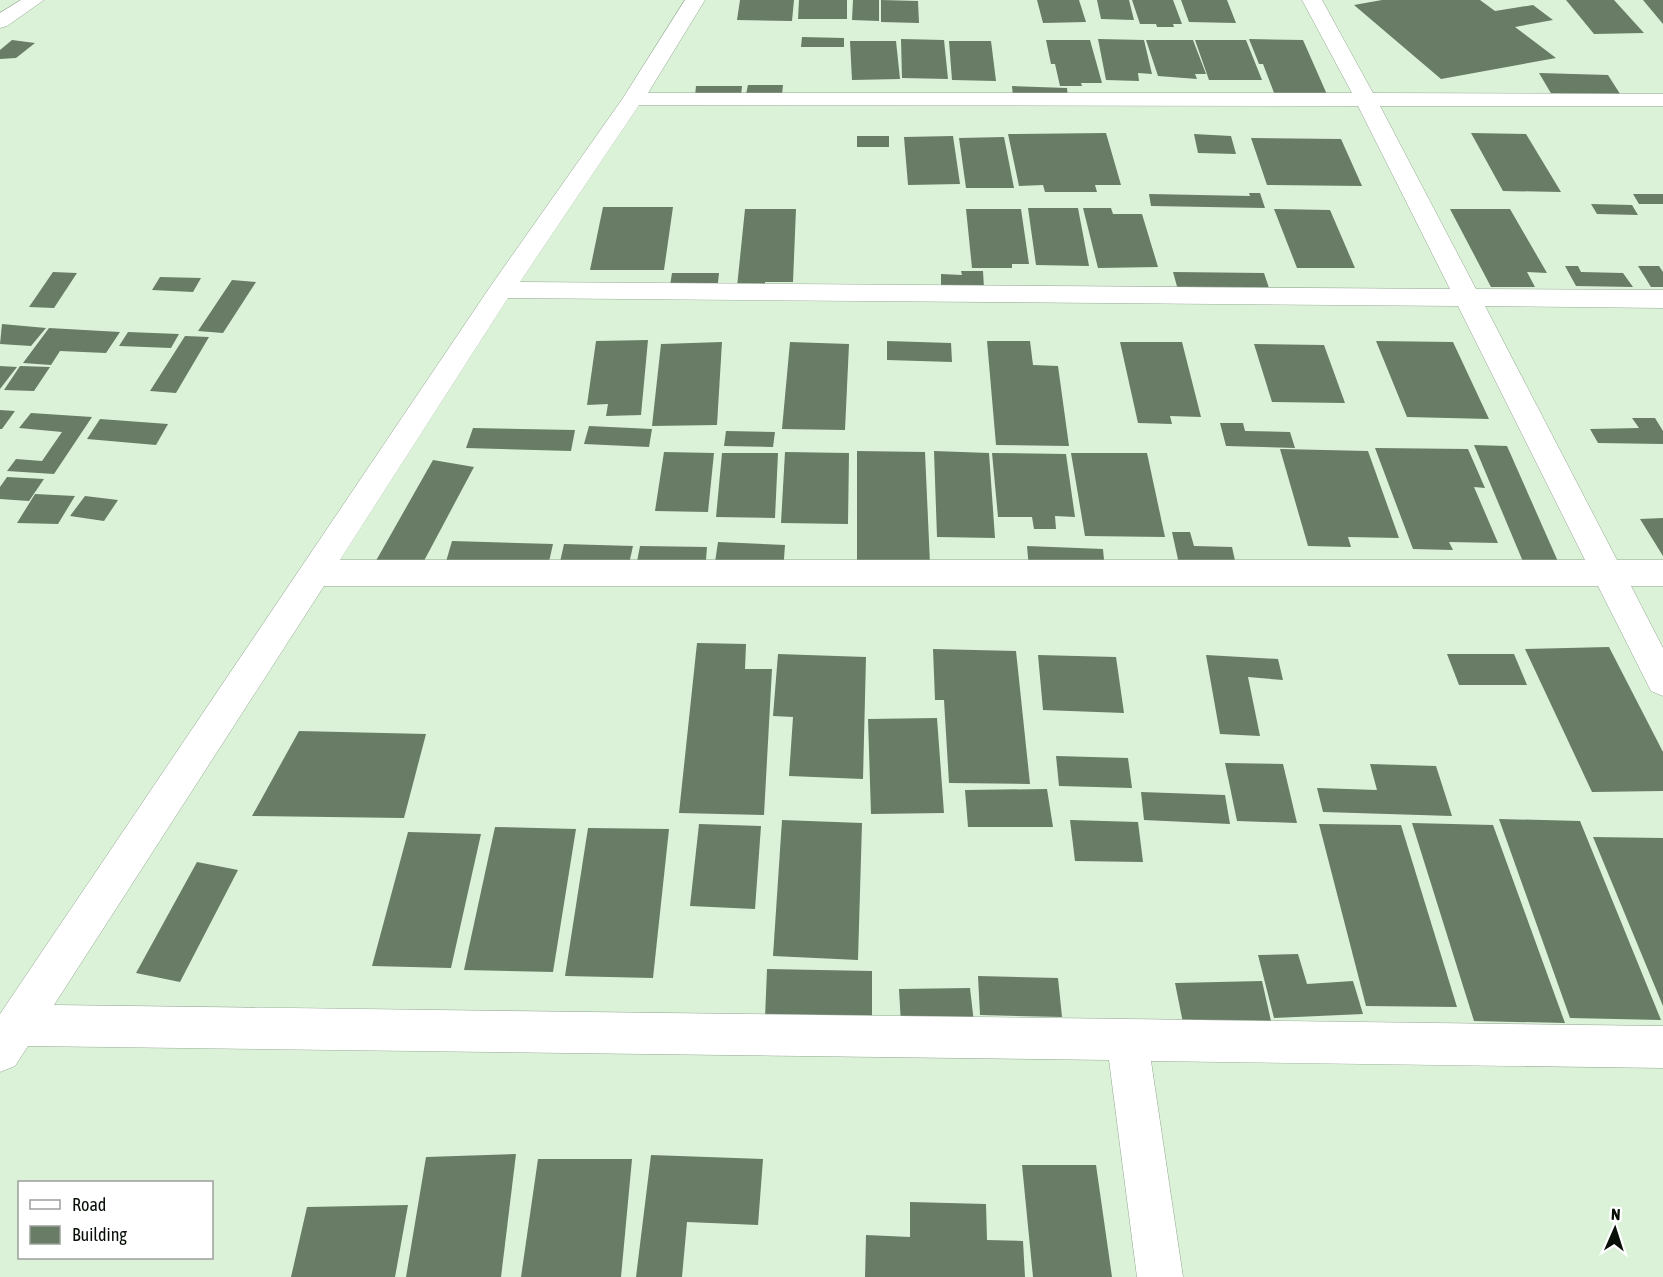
<svg xmlns="http://www.w3.org/2000/svg" width="1663" height="1277" font-family="'Asap Condensed',sans-serif">
  <style>
    .building { fill: #687c66 }
    .lines { fill: none; stroke-linecap: round; stroke-linejoin: round }
    .minor-casing { stroke: #93a891; stroke-width: 1 }
    .minor { fill: #fff; fill-rule: evenodd }
  </style>
  <rect width="100%" height="100%" fill="#dbf2d9"/>
  <!-- building -->
  <g class="building">
    <path d="M740 0H794L792 21 737 20Z"/>
    <path d="M799 0H847V19H798Z"/>
    <path d="M853 0H879V21L852 20Z"/>
    <path d="M881 0 918 1 919 23 881 22Z"/>
    <path d="M1037 0H1079L1086 22 1043 23Z"/>
    <path d="M1097 0H1129L1134 20 1101 19Z"/>
    <path d="M1132 0H1173L1182 24H1173L1174 27H1157L1156 24H1140Z"/>
    <path d="M1181 0H1227L1236 23 1189 22Z"/>
    <path d="M1382 0H1480L1495 11 1533 5 1553 20 1515 27 1556 58 1441 79 1354 5Z"/>
    <path d="M1566 0H1614L1644 33 1594 34Z"/>
    <path d="M1643 0H1663V24Z"/>
    <path d="M802 37 844 38V47H801Z"/>
    <path d="M901 39 944 40 948 79 902 78Z"/>
    <path d="M1098 39 1144 40 1152 74 1138 73 1139 81 1106 80Z"/>
    <path d="M1249 39 1303 40 1329 99 1276 98 1263 64H1259Z"/>
    <path d="M12 40 35 43 16 58 0 59V50Z"/>
    <path d="M1046 40H1090L1102 83H1081L1082 86H1060L1055 64H1051Z"/>
    <path d="M1146 40H1193L1206 74H1195L1197 79 1158 76Z"/>
    <path d="M1195 40H1246L1262 80H1209Z"/>
    <path d="M850 41H896L900 79 852 80Z"/>
    <path d="M949 41H991L996 81 952 80Z"/>
    <path d="M1539 73 1608 75 1622 97 1552 95Z"/>
    <path d="M748 85H783L782 94H746Z"/>
    <path d="M696 86H742L741 96H695Z"/>
    <path d="M1012 86 1067 88 1068 98 1013 97Z"/>
    <path d="M1106 133 1121 185H1095L1097 192H1045L1043 185 1019 186 1008 134Z"/>
    <path d="M1471 133 1526 134 1561 192 1503 191Z"/>
    <path d="M1194 134 1231 136 1236 154 1198 153Z"/>
    <rect x="857" y="136" width="32" height="11"/>
    <path d="M953 136 960 184 908 185 904 137Z"/>
    <path d="M1004 137 1014 188H966L959 138Z"/>
    <path d="M1251 138 1341 139 1362 186 1267 185Z"/>
    <path d="M1249 193H1260L1265 208 1151 206 1149 194 1250 196Z"/>
    <path d="M1633 194H1663V204H1639Z"/>
    <path d="M1591 204 1632 205 1638 215 1597 214Z"/>
    <path d="M603 207H673L664 270H590Z"/>
    <path d="M1028 208H1078L1089 266 1036 265Z"/>
    <path d="M1083 208H1111L1113 214H1142L1158 267 1098 268Z"/>
    <path d="M745 209H796L793 282H765V287H737Z"/>
    <path d="M966 209H1021L1029 264H1012V268H972Z"/>
    <path d="M1274 209 1330 210 1355 268H1297Z"/>
    <path d="M1450 209H1510L1547 273 1527 272 1535 287H1491Z"/>
    <path d="M1565 266H1578L1581 272 1623 273 1633 287 1576 286Z"/>
    <path d="M1638 266H1659L1663 272V287H1651Z"/>
    <path d="M961 271H983L984 288 941 287V274L962 275Z"/>
    <path d="M53 272 77 273 54 308 29 307Z"/>
    <path d="M1173 272 1264 273 1270 291 1178 290Z"/>
    <path d="M672 273H719L717 292H669Z"/>
    <path d="M160 277 201 278 193 292 152 290Z"/>
    <path d="M232 280 256 282 223 333 198 331Z"/>
    <path d="M2 324 46 328 31 346 0 344Z"/>
    <path d="M49 328 120 332 106 353 60 351 51 365 23 363Z"/>
    <path d="M128 332 179 334 171 348 119 346Z"/>
    <path d="M185 336 209 337 176 393 150 391Z"/>
    <path d="M648 340 641 415 606 416 608 404 587 405 596 341Z"/>
    <path d="M887 341 951 343 952 362 887 360Z"/>
    <path d="M987 341H1030L1033 365 1058 366 1069 446 996 445Z"/>
    <path d="M1376 341 1453 342 1489 419 1407 417Z"/>
    <path d="M722 342 717 425 652 426 661 344Z"/>
    <path d="M790 342 849 344 845 430 782 429Z"/>
    <path d="M1120 342H1182L1201 417 1170 416 1172 424 1138 423Z"/>
    <path d="M1254 344 1324 345 1345 403 1272 402Z"/>
    <path d="M0 366 17 367 0 389Z"/>
    <path d="M20 366 50 367 34 391 4 390Z"/>
    <path d="M0 410 15 411 2 429H0Z"/>
    <path d="M31 413 92 417 54 474 7 471 16 459 42 461 62 432 19 428Z"/>
    <path d="M1632 418H1655L1663 431V444L1598 443 1590 429 1639 428Z"/>
    <path d="M100 419 168 424 156 445 87 439Z"/>
    <path d="M1220 423H1243L1245 431 1290 432 1295 448 1226 446Z"/>
    <path d="M589 426 652 429 649 447 584 444Z"/>
    <path d="M473 428 575 430 571 451 466 448Z"/>
    <path d="M726 431 775 432 773 447 724 446Z"/>
    <path d="M1474 445 1507 446 1560 566 1524 564Z"/>
    <path d="M1375 448 1468 449 1485 488 1474 487 1498 543 1449 542 1453 550 1413 549Z"/>
    <path d="M1280 449 1368 451 1399 538 1348 537 1351 547 1308 546Z"/>
    <path d="M857 451 925 452 930 564 857 563Z"/>
    <path d="M934 451 989 453 995 538 937 537Z"/>
    <path d="M664 452 714 453 708 512 655 511Z"/>
    <path d="M785 452 849 453 848 524 781 523Z"/>
    <path d="M722 453H778L775 518 716 517Z"/>
    <path d="M992 453 1066 454 1075 517 1055 516 1056 529H1034L1032 517H998Z"/>
    <path d="M1071 453H1147L1165 537 1085 536Z"/>
    <path d="M433 460 474 467 417 574 373 566Z"/>
    <path d="M7 477 44 479 29 501 0 499V487Z"/>
    <path d="M35 494 75 496 58 524 17 523Z"/>
    <path d="M85 496 118 500 104 521 70 516Z"/>
    <path d="M1663 518V556L1640 519Z"/>
    <path d="M1172 532H1190L1194 546 1232 547 1236 565 1179 564Z"/>
    <path d="M452 541 553 544 546 575 443 572Z"/>
    <path d="M718 542 785 545 783 572 714 569Z"/>
    <path d="M564 544 633 546 627 573 558 571Z"/>
    <path d="M640 546 707 547 705 573 635 572Z"/>
    <path d="M1027 546 1103 549 1105 571 1029 569Z"/>
    <path d="M697 643 746 644 745 669H772L764 815 679 813Z"/>
    <path d="M1609 647 1663 752V791L1592 792 1525 649Z"/>
    <path d="M933 649 1016 651 1030 784 949 783 944 700H935Z"/>
    <path d="M778 654 866 657 863 779 789 776 793 717 773 716Z"/>
    <path d="M1447 654H1514L1527 685H1459Z"/>
    <path d="M1038 655 1116 657 1124 713 1043 710Z"/>
    <path d="M1206 655 1278 659 1283 680 1248 677 1260 736 1220 734Z"/>
    <path d="M937 718 944 813 871 814 868 719Z"/>
    <path d="M299 731 426 734 404 818 252 816Z"/>
    <path d="M1056 756 1128 758 1132 788 1059 786Z"/>
    <path d="M1225 763 1283 764 1297 823 1237 821Z"/>
    <path d="M1370 764 1436 766 1452 816 1323 812 1317 788 1377 790Z"/>
    <path d="M1047 789 1053 827H968L965 790Z"/>
    <path d="M1141 792 1225 795 1230 824 1144 820Z"/>
    <path d="M1499 819 1580 821 1661 1020 1570 1018Z"/>
    <path d="M782 820 862 823 858 960 773 956Z"/>
    <path d="M1070 820 1138 822 1143 862 1075 861Z"/>
    <path d="M1412 823 1493 825 1565 1023 1474 1021Z"/>
    <path d="M699 824 761 826 755 909 690 906Z"/>
    <path d="M1319 824 1401 825 1457 1007 1366 1006Z"/>
    <path d="M495 827 576 829 553 972 464 970Z"/>
    <path d="M588 828 669 829 653 978 565 976Z"/>
    <path d="M408 832 481 834 451 968 372 966Z"/>
    <path d="M1593 837 1663 838V1006Z"/>
    <path d="M197 862 238 870 180 982 136 973Z"/>
    <path d="M1298 954 1307 984 1353 981 1363 1014 1274 1018 1258 955Z"/>
    <path d="M767 969 872 971V1020L765 1018Z"/>
    <path d="M978 976 1058 978 1062 1017 980 1015Z"/>
    <path d="M1262 981 1271 1021 1183 1023 1175 983Z"/>
    <path d="M970 988 974 1023 901 1024 899 989Z"/>
    <path d="M516 1154 501 1277H406L426 1157Z"/>
    <path d="M651 1155 763 1159 758 1225 687 1222 682 1277H636Z"/>
    <path d="M538 1159H632L621 1277H521Z"/>
    <path d="M1022 1165H1096L1112 1277H1033Z"/>
    <path d="M910 1202 986 1204 987 1240 1023 1241 1025 1277H865L866 1235 910 1237Z"/>
    <path d="M408 1205 395 1277H291L307 1207Z"/>
  </g>
  <g class="lines">
    <!-- minor casing -->
    <g class="minor-casing">
      <g id="minor">
        <path d="M21 0H44L7 26 0 28V13Z"/>
        <path d="M685 0H705L648 93H1352L1302 0H1322L1373 93 1663 94V106H1380L1476 289 1663 290V308L1485 306 1617 560H1663V586H1631L1663 648V696L1651 691 1598 586H324L54 1005 1663 1026V1068L1151 1061 1183 1277H1137L1109 1060 28 1046 15 1066 0 1072V1014L492 284 623 98ZM639 105 1358 106 1450 289 520 282ZM508 298 1458 306 1585 560H340Z"/>
      </g>
    </g>
    <!-- minor -->
    <use href="#minor" class="minor"/>
  </g>
  <!-- legend -->
  <rect x="18" y="1181" width="195" height="78" fill="#ffffff" stroke="#9c9f9c" stroke-width="1.5"/>
  <rect x="30" y="1200" width="30" height="9" fill="#ffffff" stroke="#9c9f9c" stroke-width="1.5"/>
  <text x="72" y="1211" font-size="18" fill="#080f07">Road</text>
  <rect x="30" y="1226" width="30" height="18" fill="#687c66" stroke="#9c9f9c" stroke-width="1.5"/>
  <text x="72" y="1241" font-size="18" fill="#080f07">Building</text>
  <!-- north arrow -->
  <g transform="translate(1615 1229) rotate(3)" stroke="#ffffff" stroke-width="4.5" paint-order="stroke">
  <path d="M0-4.5L10 22L0 15L-10 22Z" fill="#080f07"/>
  <text y="-9" font-size="16" font-weight="bold" text-anchor="middle" fill="#080f07">N</text>
  </g>
</svg>
